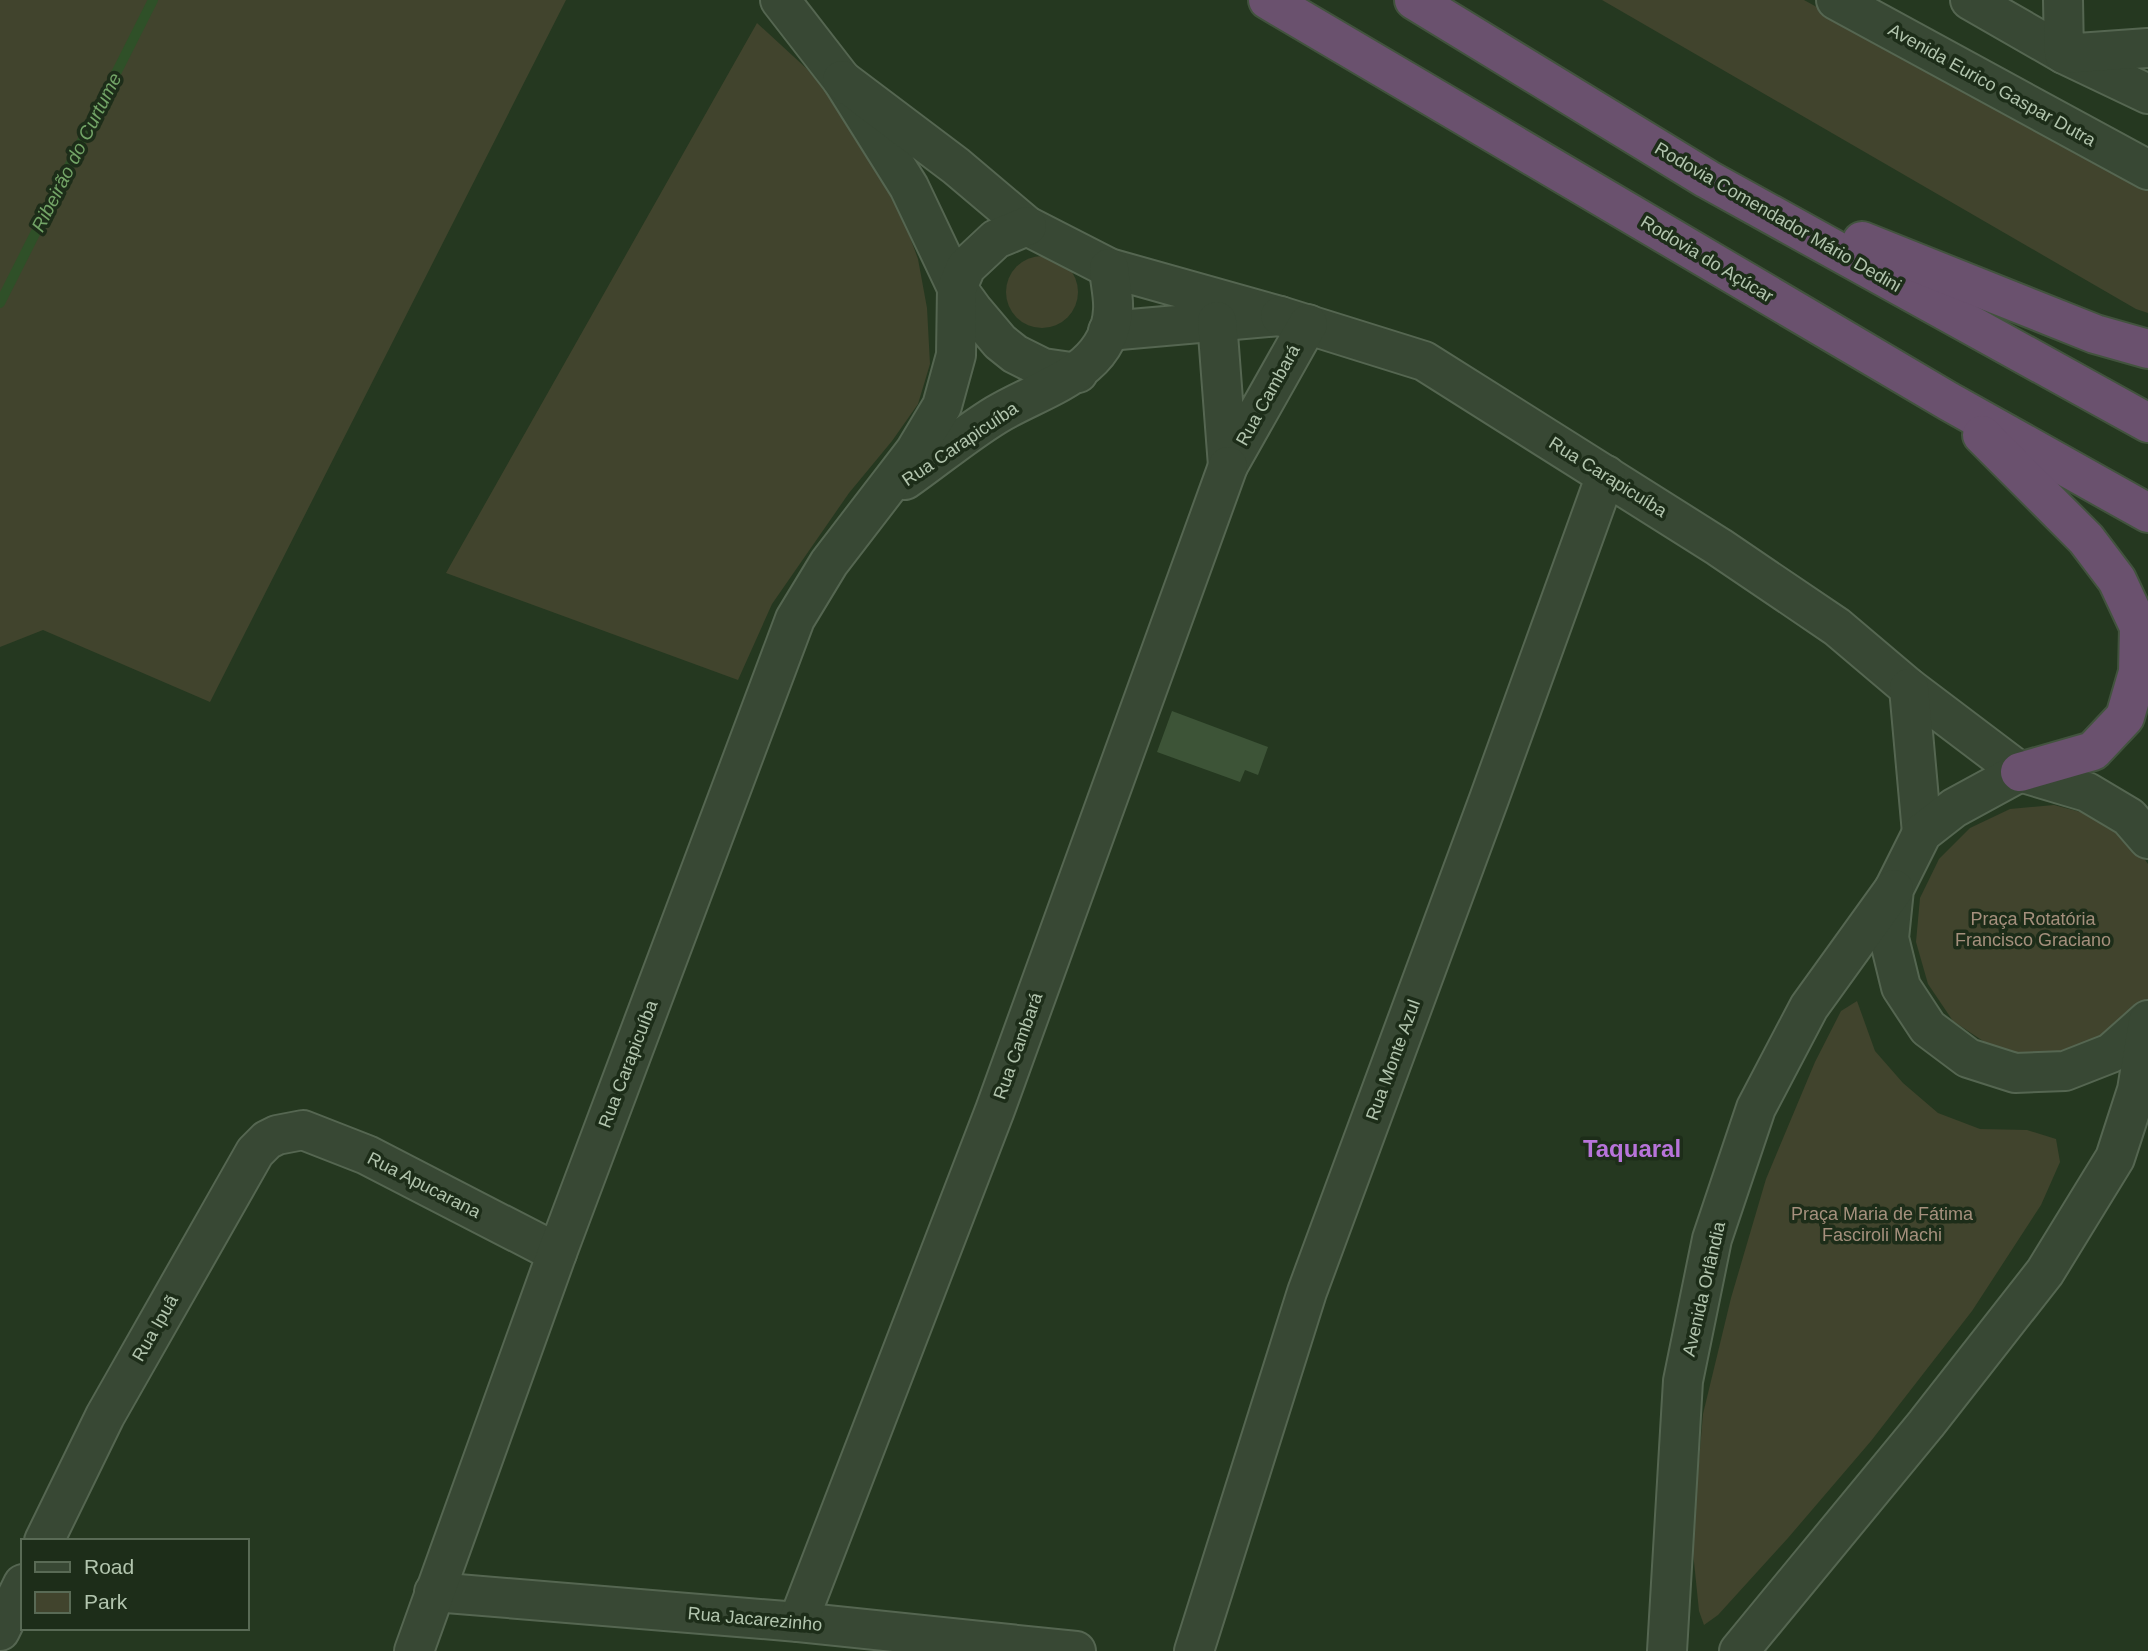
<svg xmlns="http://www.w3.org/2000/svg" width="2148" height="1651" font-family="Helvetica,sans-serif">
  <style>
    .green { fill: #41442d }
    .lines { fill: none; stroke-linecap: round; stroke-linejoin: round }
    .stream { stroke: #2f5028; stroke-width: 10 }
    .building { fill: #3d5437 }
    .minor-casing { stroke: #556651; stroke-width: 42 }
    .highway-casing { stroke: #42533e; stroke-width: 42 }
    .minor { stroke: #384834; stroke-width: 38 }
    .highway { stroke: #6a516e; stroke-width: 38 }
    .labels { text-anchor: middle; stroke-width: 7; stroke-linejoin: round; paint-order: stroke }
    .street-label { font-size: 18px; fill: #b2c5ae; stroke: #1d2d19 }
    .park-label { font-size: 18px; fill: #a5907d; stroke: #1d2d19 }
    .water-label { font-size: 19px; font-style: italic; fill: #73a567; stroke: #1d2d19 }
    .district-label { font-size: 24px; font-weight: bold; fill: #b874da; stroke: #1d2d19 }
  </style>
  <rect width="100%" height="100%" fill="#253820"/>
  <!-- green -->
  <g class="green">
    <path d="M0 0H566L210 702 43 630 0 647Z"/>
    <path d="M1602 0H1804L2148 189V313L2136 309Z"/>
    <path d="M757 23 806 68 845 111 898 204 918 259 927 308 930 364 918 404 892 441 849 493 772 604 738 680 446 573Z"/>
    <circle cx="1042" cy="292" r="36"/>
    <path d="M2054 805 2096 816 2132 841 2148 864V999L2115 1034 2075 1053 2031 1057 1989 1045 1953 1021 1928 984 1916 942 1920 898 1939 859 1970 828 2010 809Z"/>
    <path d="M1857 1001 1875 1051 1903 1083 1938 1113 1980 1129 2027 1130 2056 1139 2060 1162 2041 1205 1972 1311 1871 1441 1788 1538 1718 1615 1704 1625 1699 1611 1692 1542 1703 1414 1731 1298 1766 1179 1815 1062 1841 1011Z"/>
  </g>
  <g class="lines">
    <!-- stream -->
    <path class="stream" d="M0 303 153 0"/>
  </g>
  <!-- building -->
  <path class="building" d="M1172 711 1268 747 1258 775 1245 770 1240 782 1157 752Z"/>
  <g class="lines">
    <!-- minor casing -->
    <g class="minor-casing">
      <g id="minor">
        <path d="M780 0 842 80 909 187 957 288 973 310 1000 342 1015 354 1043 368 1078 373"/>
        <path d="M1836 0 2148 170"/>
        <path d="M1970 0 2064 54 2148 94"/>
        <path d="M2063 0 2064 54 2148 48"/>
        <path d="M842 80 956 166 1027 226 1109 268 1280 316 1108 331"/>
        <path d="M1280 316 1424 361 1719 547 1837 627 1909 688 2020 772 2087 792 2129 817 2148 839"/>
        <path d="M1217 321 1228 466 1308 324"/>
        <path d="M905 480C935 459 965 434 996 415 1040 388 1110 373 1113 310 1114 297 1110 282 1109 268"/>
        <path d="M1909 688 1922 833"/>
        <path d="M2020 772 1954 808 1922 833 1894 889 1889 938 1901 987 1928 1028 1968 1058 2015 1073 2065 1071 2111 1053 2148 1020"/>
        <path d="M44 1541 105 1416 255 1152 267 1140 277 1135 303 1130 367 1155 557 1253"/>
        <path d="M434 1592 798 1622 1076 1651"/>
        <path d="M798 1622 995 1110 1228 466"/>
        <path d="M0 1631 23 1584"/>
        <path d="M414 1651 557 1253 795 619 829 563 915 451 942 406 956 355 957 288 966 267 996 239 1027 226"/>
        <path d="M1194 1651 1307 1292 1489 799 1606 475"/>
        <path d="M1667 1651 1683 1381 1712 1239 1756 1108 1809 1007 1894 889"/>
        <path d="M1739 1651 1926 1424 2045 1272 2115 1158 2137 1090 2148 1022"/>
      </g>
    </g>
    <!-- highway casing -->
    <g class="highway-casing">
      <g id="highway">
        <path d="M1268 0 1948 401 2148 513"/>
        <path d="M1414 0 1707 179 2148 423"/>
        <path d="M1862 241 2095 334 2148 349"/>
        <path d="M1982 435 2086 539 2117 580 2139 627 2138 672 2125 717 2093 751 2020 772"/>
      </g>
    </g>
    <!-- minor -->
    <use href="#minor" class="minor"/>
    <!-- highway -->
    <use href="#highway" class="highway"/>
  </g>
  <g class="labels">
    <!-- street labels -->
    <g class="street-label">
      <text transform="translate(1992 85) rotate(29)" y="6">Avenida Eurico Gaspar Dutra</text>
      <text transform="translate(1778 217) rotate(30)" y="6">Rodovia Comendador Mário Dedini</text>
      <text transform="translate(1707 259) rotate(31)" y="6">Rodovia do Açúcar</text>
      <text transform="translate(1268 395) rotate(-61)" y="6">Rua Cambará</text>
      <text transform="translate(960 444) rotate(-34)" y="6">Rua Carapicuíba</text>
      <text transform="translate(1608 477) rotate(32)" y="6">Rua Carapicuíba</text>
      <text transform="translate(1018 1046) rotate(-70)" y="6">Rua Cambará</text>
      <text transform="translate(1393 1060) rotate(-70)" y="6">Rua Monte Azul</text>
      <text transform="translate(628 1064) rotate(-69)" y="6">Rua Carapicuíba</text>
      <text transform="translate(424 1185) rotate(27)" y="6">Rua Apucarana</text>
      <text transform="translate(1704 1289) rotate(-77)" y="6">Avenida Orlândia</text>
      <text transform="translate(155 1328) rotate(-60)" y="6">Rua Ipuã</text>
      <text transform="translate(755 1619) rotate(5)" y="6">Rua Jacarezinho</text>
    </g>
    <!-- park labels -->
    <g class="park-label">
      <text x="2033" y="925">Praça Rotatória<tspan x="2033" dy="21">Francisco Graciano</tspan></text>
      <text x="1882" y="1220">Praça Maria de Fátima<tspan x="1882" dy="21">Fasciroli Machi</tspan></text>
    </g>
    <!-- water labels -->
    <g class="water-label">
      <text transform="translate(76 152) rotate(-63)" y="7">Ribeirão do Curtume</text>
    </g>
    <!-- district labels -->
    <g class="district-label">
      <text x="1632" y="1157">Taquaral</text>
    </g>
  </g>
  <!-- legend -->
  <rect x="21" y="1539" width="228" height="91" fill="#1d2d19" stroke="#596a55" stroke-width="2"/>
  <rect x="35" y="1562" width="35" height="10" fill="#384834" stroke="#596a55" stroke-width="2"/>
  <text x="84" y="1574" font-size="21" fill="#b2c5ae">Road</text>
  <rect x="35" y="1592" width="35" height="21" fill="#41442d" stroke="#596a55" stroke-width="2"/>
  <text x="84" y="1609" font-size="21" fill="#b2c5ae">Park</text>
</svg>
